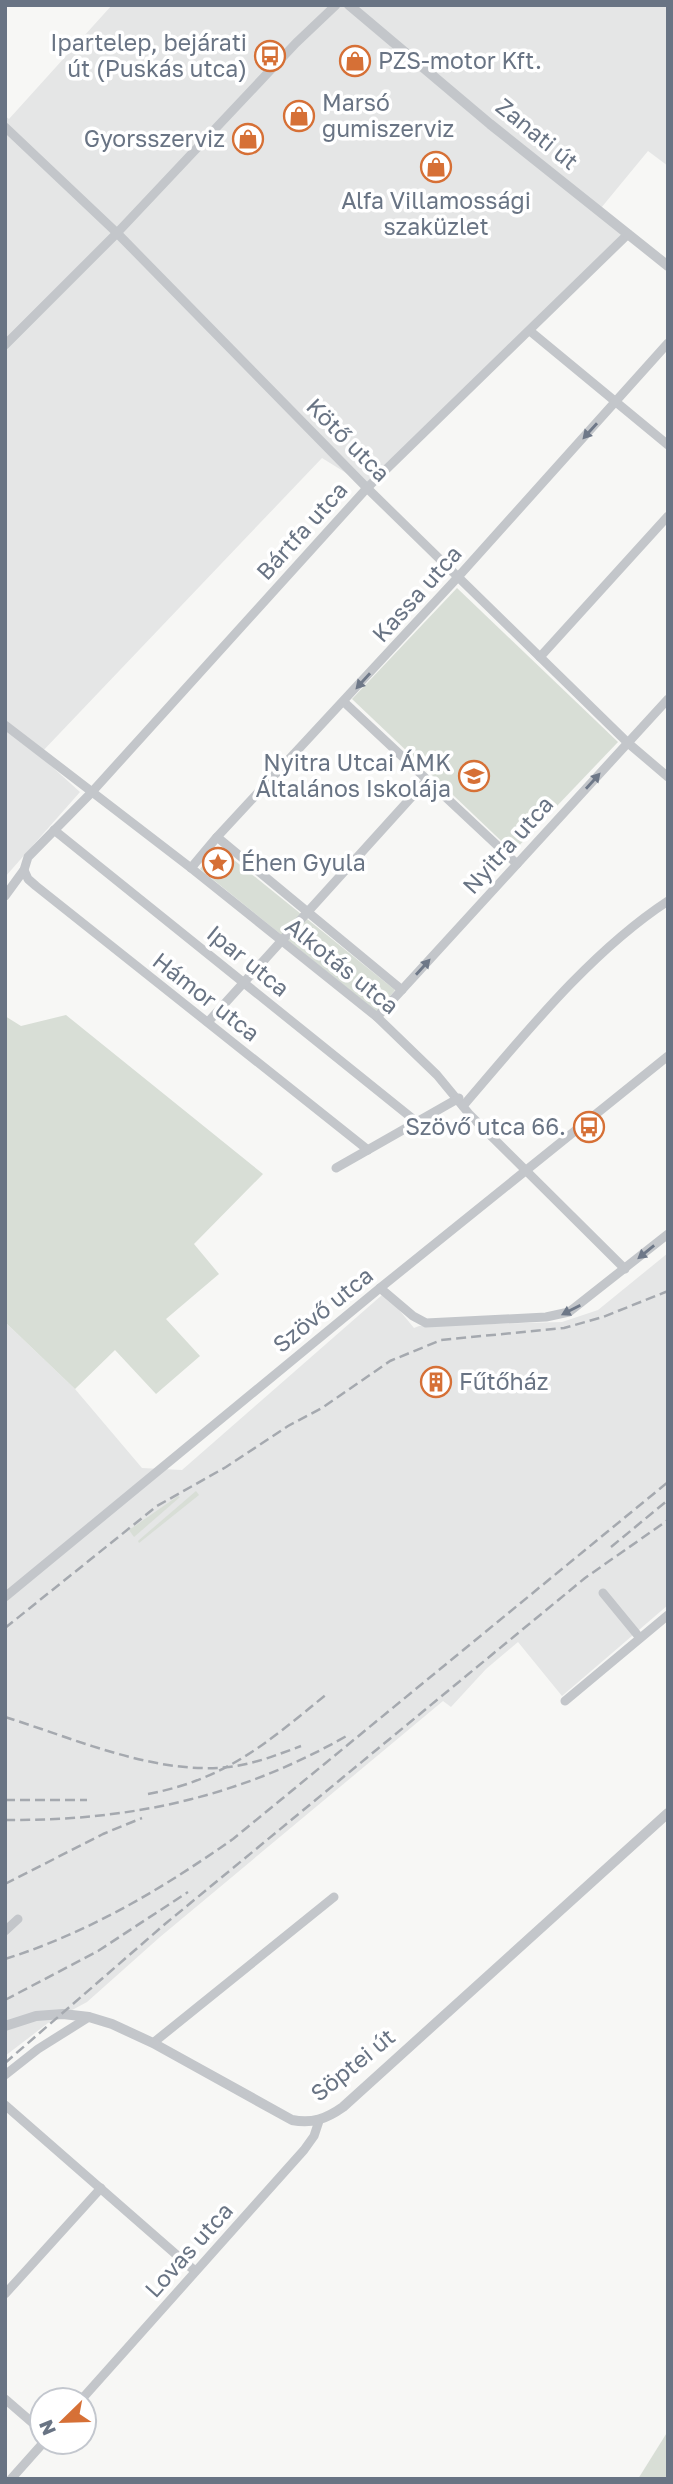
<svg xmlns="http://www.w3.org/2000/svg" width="673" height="2484" font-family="'Golos Text',sans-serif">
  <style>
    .built { fill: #e5e6e6 }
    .green { fill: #d8ded6 }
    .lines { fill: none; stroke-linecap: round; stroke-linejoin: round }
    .minor { stroke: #c3c6ca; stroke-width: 9 }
    .tertiary { stroke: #c3c6ca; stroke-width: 10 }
    .rail { stroke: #a5a9af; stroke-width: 2.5; stroke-dasharray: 10 5; stroke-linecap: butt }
    .oneway { fill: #6e7888 }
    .labels { text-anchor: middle; stroke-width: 7; stroke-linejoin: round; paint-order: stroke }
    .poi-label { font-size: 23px; fill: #697484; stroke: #fff; text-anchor: end }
    .street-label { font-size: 23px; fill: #697484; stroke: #fff }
  </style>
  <rect width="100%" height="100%" fill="#f7f7f5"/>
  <!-- built -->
  <g class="built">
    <path d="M112 5H668V166L648 151 601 208 627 230 367 486 322 458 39 755 80 792 5 877V116L9 119Z"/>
    <path d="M668 1253V1605L562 1696 518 1642 486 1669 451 1707 443 1701 160 1937 87 2002 48 2023 5 2056V1322L75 1389 142 1468 182 1470 382 1295 386 1294 414 1328 419 1326 562 1322 598 1310Z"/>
  </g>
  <!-- green -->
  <g class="green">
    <path d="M457 588 618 742 513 852 352 699Z"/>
    <path d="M218 847 395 990 377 1012 200 869Z"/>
    <path d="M66 1015 263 1174 194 1244 219 1274 166 1319 200 1356 156 1394 115 1350 75 1389 5 1322V1016L21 1026Z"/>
    <path d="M196 1491 199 1495 139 1543 138 1541 146 1534Z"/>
    <path d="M178 1496 180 1497 134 1537 129 1530Z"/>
    <path d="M668 2431V2479H638Z"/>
  </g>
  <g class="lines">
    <!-- minor -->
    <g class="minor">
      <path d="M5 127 117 233 367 488 628 743 668 777"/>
      <path d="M530 331 668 445"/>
      <path d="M5 345 117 233 296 43 336 5"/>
      <path d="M540 657 668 516"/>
      <path d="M344 702 517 864"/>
      <path d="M5 725 191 868 377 1017 437 1075 470 1115 625 1269"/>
      <path d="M54 830 418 1123"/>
      <path d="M217 837 402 990"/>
      <path d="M191 868 217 837 458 577 668 343"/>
      <path d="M24 870 28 879 36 886 368 1150"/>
      <path d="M5 896 24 870 28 857 91 793 367 488 628 234"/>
      <path d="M377 1017 668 699"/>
      <path d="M208 1022 427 780"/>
      <path d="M463 1106C524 1035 590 952 668 901"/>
      <path d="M336 1168 459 1098"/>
      <path d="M380 1288 413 1316 426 1323 546 1317 569 1312 668 1234"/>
      <path d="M603 1593 640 1638"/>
      <path d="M5 1597 380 1288 668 1056"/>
      <path d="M565 1701 668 1615"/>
      <path d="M5 1931 18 1919"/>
      <path d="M153 2043 334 1897"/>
      <path d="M5 2075 38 2049 89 2017"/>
      <path d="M5 2105 195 2271"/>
      <path d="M5 2294 101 2188"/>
      <path d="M5 2399 42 2431"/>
      <path d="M81 2400 304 2150 314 2136 319 2121"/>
      <path d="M11 2479 44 2442"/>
    </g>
    <!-- tertiary -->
    <g class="tertiary">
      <path d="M349 5 490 124 668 266"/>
      <path d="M5 2026 36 2016 63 2014 89 2017 112 2024 153 2043 292 2120C312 2124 326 2119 343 2107L668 1813"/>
    </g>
    <!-- rail -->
    <g class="rail">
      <path d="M611 1547 668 1500"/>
      <path d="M5 1628 157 1506 226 1467 288 1426 322 1408 390 1361 441 1340 564 1328 603 1317 668 1291"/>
      <path d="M5 1717C76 1739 155 1775 229 1767 254 1764 277 1755 301 1746"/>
      <path d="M148 1794C227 1779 268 1742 328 1693"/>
      <path d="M5 1800H87"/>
      <path d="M5 1820C131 1821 241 1797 350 1734"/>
      <path d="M5 1884 103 1834 142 1818"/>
      <path d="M5 1959C88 1933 162 1889 233 1839L668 1482"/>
      <path d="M5 2000 98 1951 188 1892"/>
      <path d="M5 2063 165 1924 585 1578 668 1520"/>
    </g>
  </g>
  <!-- one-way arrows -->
  <defs><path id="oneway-solid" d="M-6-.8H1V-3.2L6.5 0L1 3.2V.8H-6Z" transform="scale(1.75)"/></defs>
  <g class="oneway">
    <use href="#oneway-solid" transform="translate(590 431) rotate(132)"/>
    <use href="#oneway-solid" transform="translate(363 681) rotate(132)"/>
    <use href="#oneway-solid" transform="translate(593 781) rotate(-48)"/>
    <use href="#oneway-solid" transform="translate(423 967) rotate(-48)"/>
    <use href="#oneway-solid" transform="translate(646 1252) rotate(141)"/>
    <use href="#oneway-solid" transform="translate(571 1310) rotate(153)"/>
  </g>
  <!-- icons -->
  <defs>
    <g id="bus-ring" transform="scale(1.575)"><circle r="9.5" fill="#fff" stroke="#d67036" stroke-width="1.5"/><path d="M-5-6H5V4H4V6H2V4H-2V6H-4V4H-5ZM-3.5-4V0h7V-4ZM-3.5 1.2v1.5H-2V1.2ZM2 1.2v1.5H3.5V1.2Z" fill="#d67036"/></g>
    <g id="shop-ring" transform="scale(1.575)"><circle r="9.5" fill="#fff" stroke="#d67036" stroke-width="1.5"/><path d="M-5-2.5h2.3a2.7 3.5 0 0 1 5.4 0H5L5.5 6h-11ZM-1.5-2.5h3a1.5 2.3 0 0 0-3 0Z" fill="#d67036"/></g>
    <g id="school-ring" transform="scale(1.575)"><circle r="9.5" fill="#fff" stroke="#d67036" stroke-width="1.5"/><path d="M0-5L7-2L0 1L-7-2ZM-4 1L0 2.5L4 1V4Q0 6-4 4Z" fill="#d67036"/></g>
    <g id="sight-ring" transform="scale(1.575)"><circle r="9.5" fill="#fff" stroke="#d67036" stroke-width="1.5"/><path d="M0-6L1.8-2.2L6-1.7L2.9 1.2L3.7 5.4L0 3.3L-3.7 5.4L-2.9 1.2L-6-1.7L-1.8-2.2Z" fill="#d67036"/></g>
    <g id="building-ring" transform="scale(1.575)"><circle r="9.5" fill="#fff" stroke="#d67036" stroke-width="1.5"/><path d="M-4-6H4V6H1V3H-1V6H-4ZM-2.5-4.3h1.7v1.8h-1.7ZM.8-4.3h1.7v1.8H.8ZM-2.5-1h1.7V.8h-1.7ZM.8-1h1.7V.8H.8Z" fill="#d67036"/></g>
  </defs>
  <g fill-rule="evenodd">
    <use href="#bus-ring" x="270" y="56"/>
    <use href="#shop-ring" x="355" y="61"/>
    <use href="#shop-ring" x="299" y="116"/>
    <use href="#shop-ring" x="248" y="139"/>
    <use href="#shop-ring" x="436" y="167"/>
    <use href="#school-ring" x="474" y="776"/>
    <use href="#sight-ring" x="218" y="863"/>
    <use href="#bus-ring" x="589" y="1127"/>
    <use href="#building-ring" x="436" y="1382"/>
  </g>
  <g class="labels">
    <!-- poi labels -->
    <g class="poi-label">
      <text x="247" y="51">Ipartelep, bejárati<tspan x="247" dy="26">út (Puskás utca)</tspan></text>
      <text x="378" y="69" text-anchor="start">PZS-motor Kft.</text>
      <text x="322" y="111" text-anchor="start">Marsó<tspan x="322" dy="26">gumiszerviz</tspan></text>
      <text x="225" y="147">Gyorsszerviz</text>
      <text x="436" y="209" text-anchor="middle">Alfa Villamossági<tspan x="436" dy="26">szaküzlet</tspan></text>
      <text x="451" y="771">Nyitra Utcai ÁMK<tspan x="451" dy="26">Általános Iskolája</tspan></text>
      <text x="241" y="871" text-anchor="start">Éhen Gyula</text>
      <text x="566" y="1135">Szövő utca 66.</text>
      <text x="459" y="1390" text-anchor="start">Fűtőház</text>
    </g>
    <!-- street labels -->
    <g class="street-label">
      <text transform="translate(537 134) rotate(39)" y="8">Zanati út</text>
      <text transform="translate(348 440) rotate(45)" y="8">Kötő utca</text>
      <text transform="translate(302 531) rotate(-48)" y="8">Bártfa utca</text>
      <text transform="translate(417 594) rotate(-48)" y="8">Kassa utca</text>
      <text transform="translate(508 845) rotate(-48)" y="8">Nyitra utca</text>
      <text transform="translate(248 961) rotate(39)" y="8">Ipar utca</text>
      <text transform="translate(342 966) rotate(39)" y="8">Alkotás utca</text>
      <text transform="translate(206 997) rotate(38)" y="8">Hámor utca</text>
      <text transform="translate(323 1310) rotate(-39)" y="8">Szövő utca</text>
      <text transform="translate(353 2065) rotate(-39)" y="8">Söptei út</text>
      <text transform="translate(189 2250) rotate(-48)" y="8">Lovas utca</text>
    </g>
  </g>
  <!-- border -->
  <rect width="673" height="2484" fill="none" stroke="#697484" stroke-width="14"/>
  <!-- north arrow -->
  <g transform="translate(63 2421) rotate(247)"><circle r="33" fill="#ffffff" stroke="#c3c7ce" stroke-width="2"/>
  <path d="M0-5L12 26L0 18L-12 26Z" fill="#d67036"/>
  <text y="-10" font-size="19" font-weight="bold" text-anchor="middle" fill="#697484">N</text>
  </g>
</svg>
